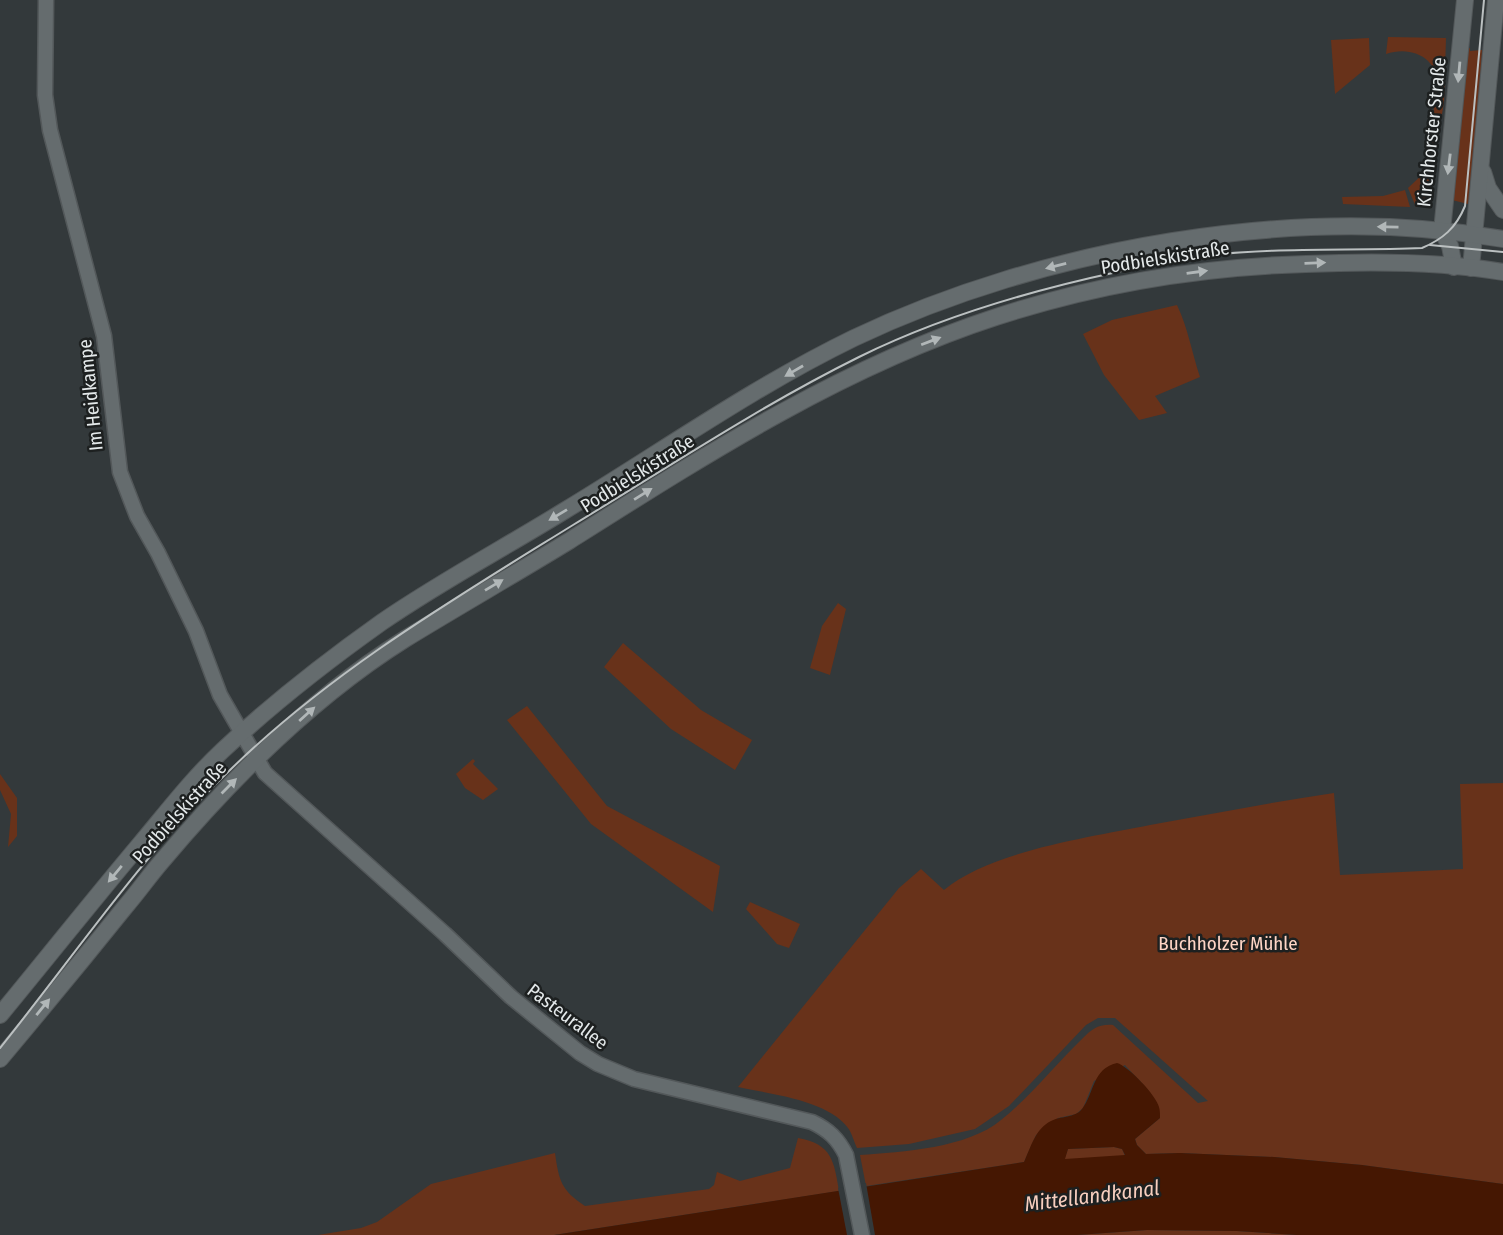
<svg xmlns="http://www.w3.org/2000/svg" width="1503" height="1235" font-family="'Fira Sans Condensed',sans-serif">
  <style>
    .green { fill: #68321a }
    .water { fill: #451702; fill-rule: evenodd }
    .pier { fill: #33393b }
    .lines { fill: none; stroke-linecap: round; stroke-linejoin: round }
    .tertiary-casing { stroke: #53585a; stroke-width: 17 }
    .secondary-casing { stroke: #53585a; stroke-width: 18 }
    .tertiary { stroke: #656c6e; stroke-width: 14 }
    .secondary { stroke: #656c6e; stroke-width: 16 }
    .tram { stroke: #bbc0c1; stroke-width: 2 }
    .oneway { fill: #b1b7b8 }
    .labels { text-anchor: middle; stroke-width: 5; stroke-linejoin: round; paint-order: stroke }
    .street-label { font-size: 19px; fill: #e4e9ea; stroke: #1d2020 }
    .park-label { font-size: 19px; fill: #fed5c5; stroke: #1d2020 }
    .water-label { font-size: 21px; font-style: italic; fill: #f7cebe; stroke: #1d2020 }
  </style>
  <rect width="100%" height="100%" fill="#33393b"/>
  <!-- green -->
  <g class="green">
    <path d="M1388 37 1446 38 1444 102 1428 196 1421 206 1416 207 1408 188 1425 172 1423 170C1437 146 1434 120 1433 93L1439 89C1439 59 1413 45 1386 54Z"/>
    <path d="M1369 38 1370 65 1335 94 1331 40Z"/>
    <path d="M1470 48V51L1482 50 1473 210 1468 208V204L1452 200 1458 157 1466 49Z"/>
    <path d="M1405 190 1410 207 1343 204 1342 197 1383 196Z"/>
    <path d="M1177 305C1188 328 1192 353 1200 377L1155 396 1167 413 1139 420 1104 375 1083 334 1112 320Z"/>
    <path d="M838 603 846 609 830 675 810 668 822 626Z"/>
    <path d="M623 643 701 710 752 740 735 770 671 729 604 667Z"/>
    <path d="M527 706 607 806 720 866 713 912 591 824 507 720Z"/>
    <path d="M473 759 475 761 473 764 498 789 483 800 465 788 456 774Z"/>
    <path d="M0 774 17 798V836L8 847 11 814 0 790Z"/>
    <path d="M1503 783V1184L1362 1165 1274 1157 1180 1153 1146 1154 1137 1145 1135 1139 1160 1118C1158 1095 1140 1082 1125 1065L1094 1081 1083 1108 1076 1114 1058 1118 1036 1135 1024 1162 866 1186 860 1155C902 1152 968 1148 1001 1120 1029 1098 1056 1064 1082 1039 1092 1029 1098 1024 1113 1025L1198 1103 1208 1101 1115 1018H1098L1086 1025 1009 1106 975 1129 909 1144 857 1148C854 1142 852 1133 848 1128 828 1100 770 1094 738 1087L899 888 921 869 944 890C990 851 1091 837 1150 825 1211 814 1272 802 1334 793L1340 875 1463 869 1460 784Z"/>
    <path d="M750 902 800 924 789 948 777 944 746 909Z"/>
    <path d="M798 1138C832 1144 834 1161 839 1191L554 1235H318L361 1228 377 1222 431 1184 555 1153C559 1181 561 1190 585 1206L709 1189 714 1185 717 1172 740 1181 790 1168Z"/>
    <path d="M1114 1147 1122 1149 1125 1156 1064 1160 1068 1149Z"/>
    <path d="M1147 1230 1237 1231 1297 1235H1077Z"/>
  </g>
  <!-- water -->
  <path class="water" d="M1117 1063C1128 1066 1156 1095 1159 1107 1160 1110 1160 1114 1160 1118L1135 1139 1137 1145 1146 1154 1180 1153 1274 1157 1362 1165 1503 1184V1235H1297L1237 1231 1147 1230 1077 1235H554L1024 1162C1031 1147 1035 1129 1051 1121 1060 1116 1075 1118 1082 1109 1095 1092 1092 1069 1117 1063ZM1114 1147 1122 1149 1125 1155 1065 1159 1068 1149Z"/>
  <!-- pier -->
  <path class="pier" d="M866 1183 875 1235H847L838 1188Z"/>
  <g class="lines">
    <!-- tertiary casing -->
    <g class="tertiary-casing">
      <path id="tertiary" d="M46 0 45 95 50 130 104 336 120 472 137 516 158 553 196 631 220 695 265 773 445 934 511 997 580 1053 598 1064 634 1079 812 1122C829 1130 838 1139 846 1155L862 1235"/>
    </g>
    <!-- secondary casing -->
    <g class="secondary-casing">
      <g id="secondary">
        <path d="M1483 172 1488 188 1503 210"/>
        <path d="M1454 267 1450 246 1442 231 1465 0"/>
        <path d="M1471 268 1496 0"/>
        <path d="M0 1015C47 958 93 900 141 843 167 812 193 778 223 750 272 704 327 661 382 622 440 582 504 548 564 511 660 453 753 387 854 338 1043 248 1296 203 1503 239"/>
        <path d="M0 1059C42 1009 84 958 125 907 138 892 149 876 162 861 231 779 314 696 405 639 459 606 515 574 569 541 705 455 842 367 996 317 1097 284 1201 267 1306 264 1371 261 1439 261 1503 272"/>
      </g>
    </g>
    <!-- tertiary -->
    <use href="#tertiary" class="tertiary"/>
    <!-- secondary -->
    <use href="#secondary" class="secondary"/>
    <!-- tram -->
    <g class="tram">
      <path d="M1430 245 1503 252"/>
      <path d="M0 1048C75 955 142 855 228 772 330 672 452 600 573 525 667 468 760 406 859 357 940 317 1029 291 1117 272 1145 266 1173 259 1201 256 1274 247 1349 251 1422 248 1443 239 1456 228 1465 206L1484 0"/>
    </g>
  </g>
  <!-- one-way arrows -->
  <defs><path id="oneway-solid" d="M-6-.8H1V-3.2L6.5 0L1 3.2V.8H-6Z" transform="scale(1.75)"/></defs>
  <g class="oneway">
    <use href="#oneway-solid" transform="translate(1459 72) rotate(95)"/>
    <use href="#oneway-solid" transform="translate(1449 164) rotate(97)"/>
    <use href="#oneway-solid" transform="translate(1388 227) rotate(-179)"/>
    <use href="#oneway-solid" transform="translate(1315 263) rotate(-2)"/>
    <use href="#oneway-solid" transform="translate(1056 266) rotate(166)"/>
    <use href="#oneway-solid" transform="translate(1197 272) rotate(-8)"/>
    <use href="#oneway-solid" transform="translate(931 341) rotate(-21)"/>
    <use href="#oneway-solid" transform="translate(794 371) rotate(150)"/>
    <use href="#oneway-solid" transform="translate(643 494) rotate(-32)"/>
    <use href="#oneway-solid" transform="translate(558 515) rotate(149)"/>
    <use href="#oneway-solid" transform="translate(494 585) rotate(-31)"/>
    <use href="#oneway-solid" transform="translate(307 714) rotate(-42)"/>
    <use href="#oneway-solid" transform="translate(229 786) rotate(-45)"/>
    <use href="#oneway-solid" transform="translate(115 874) rotate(130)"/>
    <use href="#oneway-solid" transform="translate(43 1007) rotate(-51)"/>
  </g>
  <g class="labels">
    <!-- street labels -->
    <g class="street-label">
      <text transform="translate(1431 132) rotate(-84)" y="7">Kirchhorster Straße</text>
      <text transform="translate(1165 257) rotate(-9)" y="7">Podbielskistraße</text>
      <text transform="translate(90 395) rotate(-96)" y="7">Im Heidkampe</text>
      <text transform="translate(637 473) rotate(-32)" y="7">Podbielskistraße</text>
      <text transform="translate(179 812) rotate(-48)" y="7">Podbielskistraße</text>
      <text transform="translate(568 1016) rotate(37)" y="7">Pasteurallee</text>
    </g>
    <!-- park labels -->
    <g class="park-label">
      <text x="1228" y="950">Buchholzer Mühle</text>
    </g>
    <!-- water labels -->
    <g class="water-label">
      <text transform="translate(1092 1196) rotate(-7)" y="7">Mittellandkanal</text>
    </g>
  </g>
</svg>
